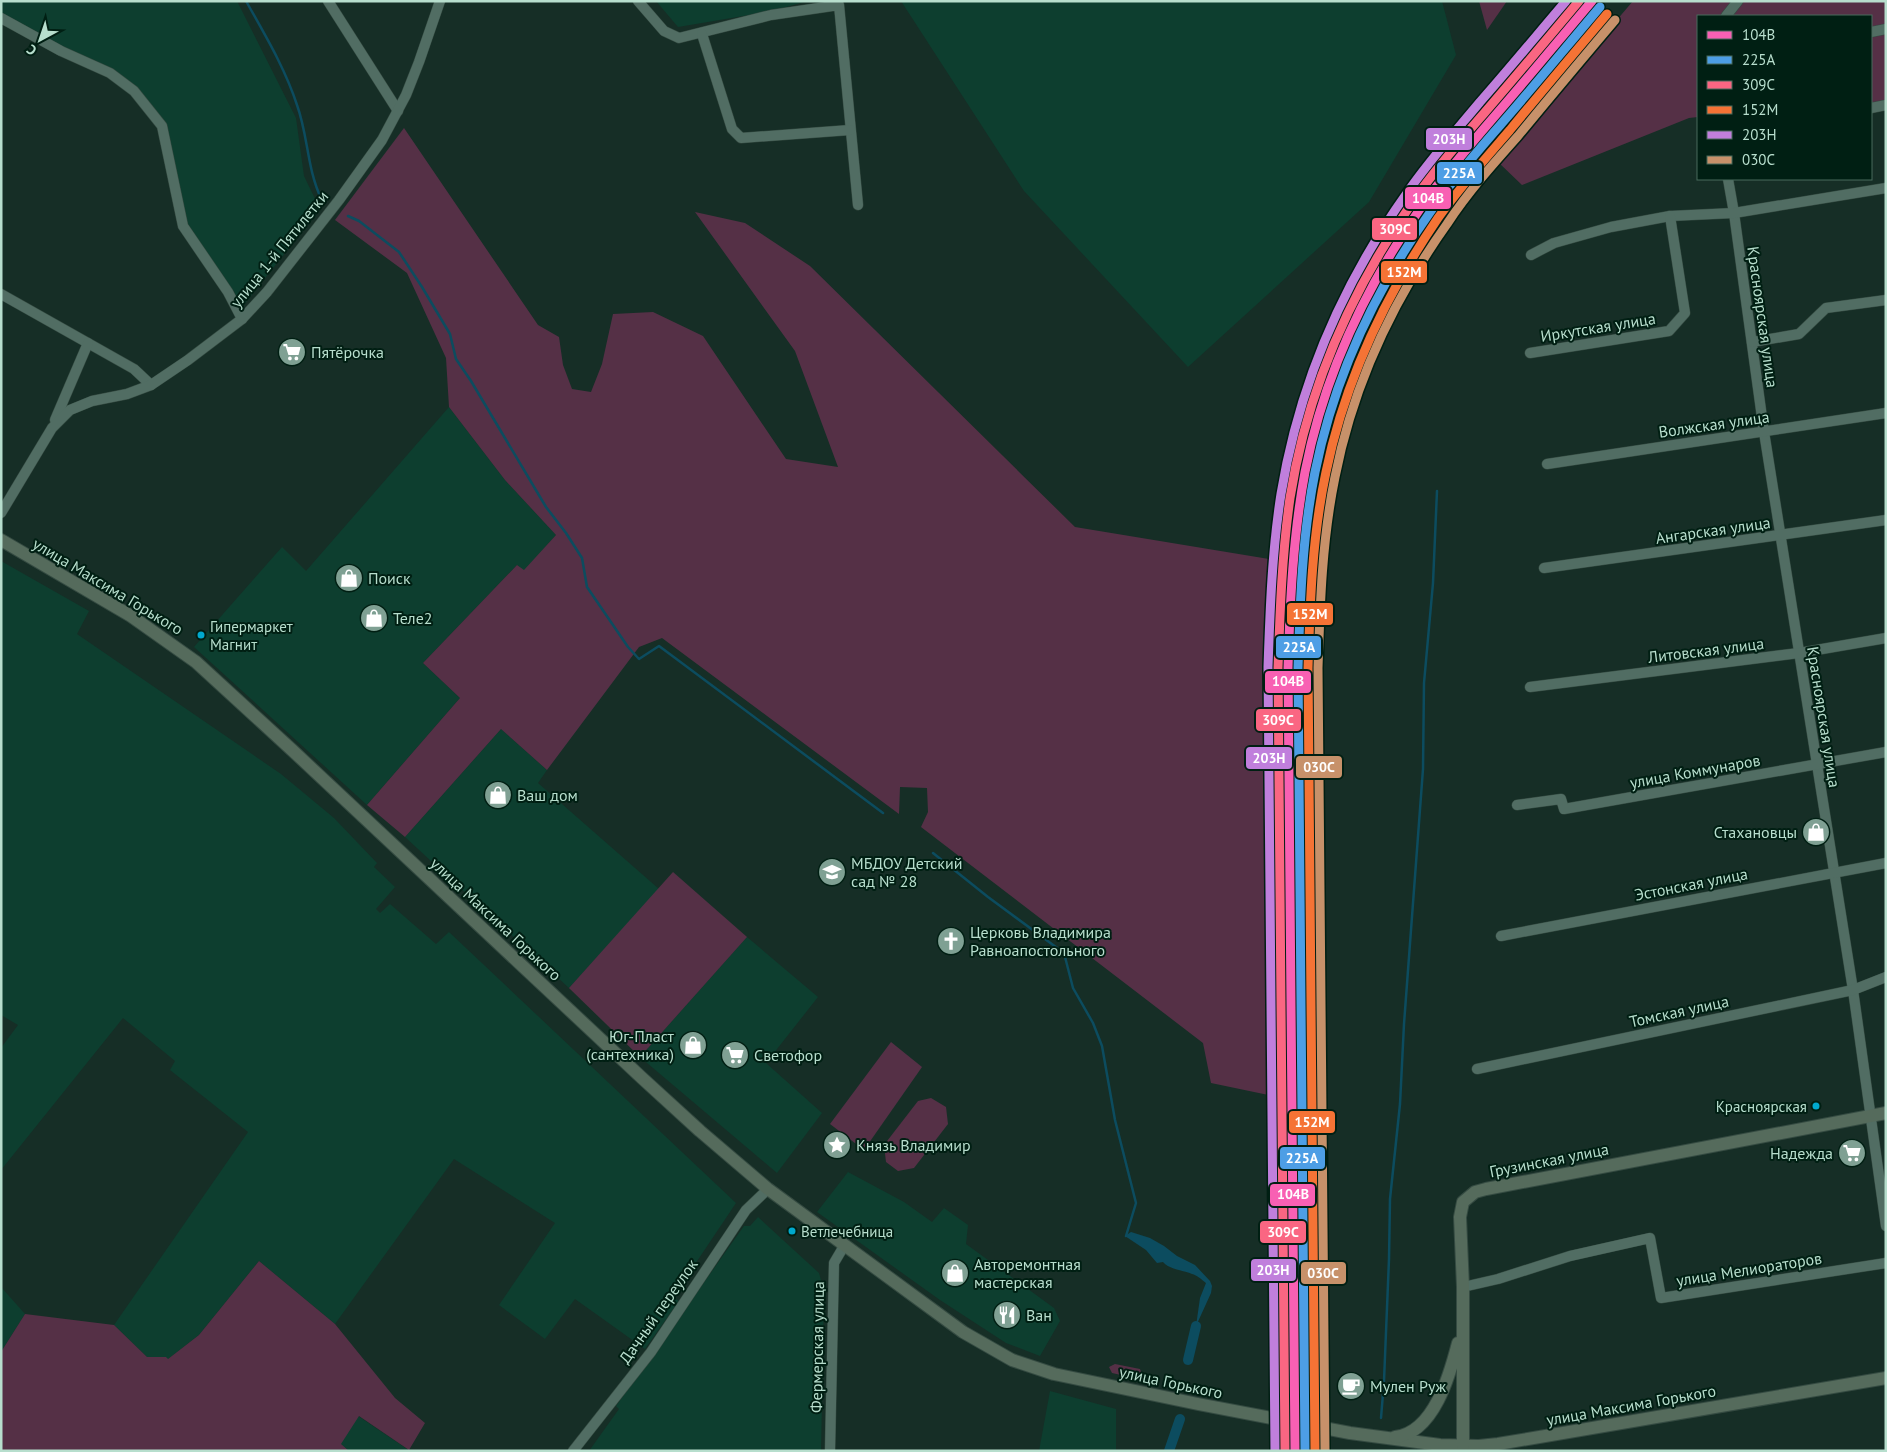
<svg xmlns="http://www.w3.org/2000/svg" width="1887" height="1452" font-family="'PT Sans',sans-serif">
  <style>
    .built { fill: #0d3e2f }
    .green { fill: #553046 }
    .water { fill: #0c4c5f }
    .lines { fill: none; stroke-linecap: round; stroke-linejoin: round }
    .stream { stroke: #0c4c5f; stroke-width: 2.5 }
    .canal { stroke: #0c4c5f; stroke-width: 10 }
    .minor-casing { stroke: #354b42; stroke-width: 11 }
    .major-casing { stroke: #354b42; stroke-width: 14 }
    .minor { stroke: #516d63; stroke-width: 10 }
    .major { stroke: #556b5c; stroke-width: 12 }
    .rail-1-casing { stroke: #001f13; stroke-width: 12 }
    .rail-2-casing { stroke: #001f13; stroke-width: 12 }
    .rail-3-casing { stroke: #001f13; stroke-width: 12 }
    .rail-4-casing { stroke: #001f13; stroke-width: 12 }
    .rail-5-casing { stroke: #001f13; stroke-width: 12 }
    .rail-6-casing { stroke: #001f13; stroke-width: 12 }
    .rail-1 { stroke: #f860b3; stroke-width: 9 }
    .rail-2 { stroke: #4d9ee5; stroke-width: 9 }
    .rail-3 { stroke: #fa6682; stroke-width: 9 }
    .rail-4 { stroke: #f57335; stroke-width: 9 }
    .rail-5 { stroke: #c07fdc; stroke-width: 9 }
    .rail-6 { stroke: #c7916a; stroke-width: 9 }
    .bus-dot { fill: #00a9ce; stroke: #001f13; stroke-width: 2 }
    .labels { text-anchor: middle; stroke-width: 4; stroke-linejoin: round; paint-order: stroke }
    .bus-label { font-size: 15px; fill: #b7decd; stroke: #001f13; text-anchor: start }
    .street-label { font-size: 16px; fill: #b7decd; stroke: #001f13 }
    .poi-label { font-size: 16px; fill: #b7decd; stroke: #001f13; text-anchor: start }
    .line-badge { stroke: #001f13; stroke-width: 2 }
    .badge-label { font-size: 14px; text-anchor: middle; font-weight: bold; fill: #fff }
  </style>
  <rect width="100%" height="100%" fill="#162e26"/>
  <!-- built -->
  <g class="built">
    <path d="M1 1H237L296 118 304 176 320 209 242 307 184 218 162 120 125 78 57 45 1 14Z"/>
    <path d="M656 1H807L773 11 678 27Z"/>
    <path d="M901 1H1442L1456 55 1369 202 1188 367 1024 191Z"/>
    <path d="M449 407 505 480 556 535 524 571 517 565 423 663 460 698 367 805 194 647 282 547 306 571Z"/>
    <path d="M1 561 89 611 77 634 281 774 334 818 377 863 374 867 395 887 376 909 380 913 390 904 436 944 449 932 736 1203 673 1297 679 1301 645 1349 575 1299 545 1339 499 1305 555 1223 454 1159 335 1324 259 1261 199 1335 167 1360 166 1357H147L114 1325 248 1132 170 1070 175 1061 123 1018 1 1170V1048L18 1025 1 1015Z"/>
    <path d="M501 729 547 770 538 783 659 889 569 988 405 837Z"/>
    <path d="M747 937 818 997 766 1063 822 1113 777 1173 640 1057Z"/>
    <path d="M848 1172 904 1202 932 1222 944 1208 968 1225 966 1244 1054 1308 1060 1321 1040 1356 1006 1343 940 1300 817 1212Z"/>
    <path d="M758 1217 819 1273 824 1291 821 1451H589L619 1409 616 1406 744 1226H750Z"/>
    <path d="M1 1287 25 1314 1 1352Z"/>
    <path d="M1050 1391 1116 1409V1451H1039Z"/>
    <path d="M358 1416 410 1451H349L340 1444Z"/>
  </g>
  <!-- green -->
  <g class="green">
    <path d="M1479 1H1507L1487 30Z"/>
    <path d="M1633 1H1886V101L1871 103V16H1698V117L1689 118 1522 185 1497 161Z"/>
    <path d="M404 128 538 325 559 337 563 365 572 389 591 392 602 364 613 314 653 312 703 336 786 459 838 467 795 351 695 212 745 223 810 266 1075 527 1275 560 1281 1059 1278 1097 1211 1083 1203 1043 921 827 928 812 927 788 900 787 899 814 662 638 639 647 547 770 501 729 405 837 367 805 460 698 423 663 517 565 524 570 556 535 505 480 449 407 446 358 407 273 335 220Z"/>
    <path d="M673 872 747 937 640 1057 569 988Z"/>
    <path d="M891 1042 922 1067 864 1150 830 1124Z"/>
    <path d="M931 1098 946 1107 948 1124 914 1168 898 1171 886 1162 884 1145 918 1101Z"/>
    <path d="M259 1261 335 1324 395 1398 425 1423 409 1450 359 1416 341 1444 349 1451H1V1352L25 1314 114 1325 147 1357H166L168 1359 199 1335Z"/>
    <path d="M1115 1364 1140 1369 1142 1375 1139 1379 1112 1373 1109 1367Z"/>
  </g>
  <!-- water -->
  <path class="water" d="M1131 1232 1150 1238 1164 1246 1177 1256 1195 1265 1210 1281 1212 1286 1211 1293 1196 1326 1200 1298 1206 1283C1202 1280 1197 1275 1192 1274 1183 1270 1170 1270 1163 1262L1157 1263 1146 1250 1125 1236Z"/>
  <g class="lines">
    <!-- stream -->
    <g class="stream">
      <path d="M246 1C265 35 285 68 297 105 308 135 307 169 321 198"/>
      <path d="M348 216 359 221 399 252 422 287 450 334 456 359 471 381 546 507 566 533 582 558 587 587 628 647 639 659 659 646 883 813"/>
      <path d="M933 853 988 897 1064 953 1073 988 1093 1023 1102 1046 1115 1120 1136 1203 1126 1236"/>
      <path d="M1381 1418 1384 1381 1389 1259 1390 1199 1400 1104 1404 1024 1423 769 1424 683 1433 583 1437 491"/>
    </g>
    <!-- canal -->
    <g class="canal">
      <path d="M1188 1360 1196 1326"/>
      <path d="M1169 1451 1180 1419"/>
    </g>
    <!-- minor casing -->
    <g class="minor-casing">
      <g id="minor">
        <path d="M328 1 398 111"/>
        <path d="M638 1 664 31 679 38 771 15 839 5 858 205"/>
        <path d="M1726 16 1738 1"/>
        <path d="M1 18 61 51 110 73 134 91 162 126 183 226 228 292 242 319"/>
        <path d="M1871 32 1886 29"/>
        <path d="M702 34 732 129 741 138 850 130"/>
        <path d="M1871 108 1886 105"/>
        <path d="M1728 179 1734 213 1764 432 1853 990 1886 1226"/>
        <path d="M1531 255 1554 243 1611 227 1670 216 1734 213 1886 188"/>
        <path d="M1 294 134 369 151 385"/>
        <path d="M1752 342 1799 334 1826 308 1886 300"/>
        <path d="M1530 353 1669 331 1685 313 1670 216"/>
        <path d="M55 420 88 343"/>
        <path d="M1547 464 1886 413"/>
        <path d="M1 513 52 428 70 410 92 401 127 394 151 385 188 360 242 319 267 292 339 200 382 140 406 95 419 62 440 1"/>
        <path d="M1544 568 1886 520"/>
        <path d="M1530 687 1799 653 1886 638"/>
        <path d="M1517 805 1561 799 1564 809 1886 752"/>
        <path d="M1501 936 1886 863"/>
        <path d="M1477 1069 1853 990 1886 977"/>
        <path d="M1463 1287 1498 1279 1570 1256 1650 1238 1661 1298 1886 1263"/>
        <path d="M573 1451 651 1352 746 1210 768 1189"/>
        <path d="M830 1451 834 1263 844 1246"/>
      </g>
    </g>
    <!-- major casing -->
    <g class="major-casing">
      <g id="major">
        <path d="M1 540 131 616 196 662 292 750 642 1078 700 1131 768 1189 963 1332 1012 1360 1054 1374 1198 1404 1350 1433 1440 1445 1479 1446 1498 1444 1886 1378"/>
        <path d="M1395 1437C1434 1433 1450 1374 1458 1343"/>
        <path d="M1463 1446V1287L1460 1217 1463 1202 1475 1192 1486 1189 1886 1113"/>
      </g>
    </g>
    <!-- minor -->
    <use href="#minor" class="minor"/>
    <!-- major -->
    <use href="#major" class="major"/>
    <!-- rail-1 casing -->
    <g class="rail-1-casing">
      <path id="rail-1" d="M1295 1451 1288 668C1290 602 1293 536 1305 472 1324 375 1366 286 1422 206 1444 175 1469 146 1494 117 1527 79 1559 40 1592 1"/>
    </g>
    <!-- rail-2 casing -->
    <g class="rail-2-casing">
      <path id="rail-2" d="M1305 1451 1298 668C1300 603 1302 537 1315 472 1334 378 1375 290 1431 211 1452 180 1477 152 1502 123 1535 85 1567 46 1600 7"/>
    </g>
    <!-- rail-3 casing -->
    <g class="rail-3-casing">
      <path id="rail-3" d="M1285 1451 1278 668C1280 611 1282 554 1290 498 1307 390 1352 289 1414 200 1436 168 1461 140 1486 111 1517 75 1548 38 1579 1"/>
    </g>
    <!-- rail-4 casing -->
    <g class="rail-4-casing">
      <path id="rail-4" d="M1315 1451 1308 668C1310 603 1312 537 1326 472 1345 380 1385 296 1438 218 1460 187 1485 159 1510 130 1542 91 1575 52 1607 14"/>
    </g>
    <!-- rail-5 casing -->
    <g class="rail-5-casing">
      <path id="rail-5" d="M1275 1451 1268 667C1270 610 1272 551 1281 494 1299 385 1343 283 1407 193 1429 161 1455 132 1480 102 1509 69 1537 35 1566 1"/>
    </g>
    <!-- rail-6 casing -->
    <g class="rail-6-casing">
      <path id="rail-6" d="M1325 1451 1318 668C1320 604 1322 540 1335 477 1353 385 1393 300 1447 224 1468 192 1493 164 1518 136 1550 97 1582 59 1615 20"/>
    </g>
    <!-- rail-1 -->
    <use href="#rail-1" class="rail-1"/>
    <!-- rail-2 -->
    <use href="#rail-2" class="rail-2"/>
    <!-- rail-3 -->
    <use href="#rail-3" class="rail-3"/>
    <!-- rail-4 -->
    <use href="#rail-4" class="rail-4"/>
    <!-- rail-5 -->
    <use href="#rail-5" class="rail-5"/>
    <!-- rail-6 -->
    <use href="#rail-6" class="rail-6"/>
  </g>
  <!-- icons -->
  <defs>
    <g id="supermarket-disc" transform="scale(1.4375)"><circle r="9.5" fill="#7fa093" stroke="#001f13"/><path d="M-6-5.5h2.5l.6 2H6L4.5 2H-2.5L-4.4-4H-6ZM-1.5 3.2a1.3 1.3 0 1 0 .1 0ZM3 3.2a1.3 1.3 0 1 0 .1 0Z" fill="#fff"/></g>
    <g id="shop-disc" transform="scale(1.4375)"><circle r="9.5" fill="#7fa093" stroke="#001f13"/><path d="M-5-2.5h2.3a2.7 3.5 0 0 1 5.4 0H5L5.5 6h-11ZM-1.5-2.5h3a1.5 2.3 0 0 0-3 0Z" fill="#fff"/></g>
    <g id="school-disc" transform="scale(1.4375)"><circle r="9.5" fill="#7fa093" stroke="#001f13"/><path d="M0-5L7-2L0 1L-7-2ZM-4 1L0 2.5L4 1V4Q0 6-4 4Z" fill="#fff"/></g>
    <g id="church-disc" transform="scale(1.4375)"><circle r="9.5" fill="#7fa093" stroke="#001f13"/><path d="M-1.2-6h2.4v3.5h3.3v2.4h-3.3V6h-2.4V-.1h-3.3v-2.4h3.3Z" fill="#fff"/></g>
    <g id="sight-disc" transform="scale(1.4375)"><circle r="9.5" fill="#7fa093" stroke="#001f13"/><path d="M0-6L1.8-2.2L6-1.7L2.9 1.2L3.7 5.4L0 3.3L-3.7 5.4L-2.9 1.2L-6-1.7L-1.8-2.2Z" fill="#fff"/></g>
    <g id="restaurant-disc" transform="scale(1.4375)"><circle r="9.5" fill="#7fa093" stroke="#001f13"/><path d="M-5-6h1v4h1v-4h1v4h1v-4h1v5L-1.5 .5V6h-2V.5L-5-1ZM5-6V6H3V1.5H1.5Q1.5-4 5-6Z" fill="#fff"/></g>
    <g id="cafe-disc" transform="scale(1.4375)"><circle r="9.5" fill="#7fa093" stroke="#001f13"/><path d="M-5.5-4.5H6V0H3Q3 3.5 0 3.5H-2.5Q-5.5 3.5-5.5 0ZM3-3.2v2h1.7v-2ZM-6 4.5H4V6H-6Z" fill="#fff"/></g>
  </defs>
  <g fill-rule="evenodd">
    <use href="#supermarket-disc" x="292" y="352"/>
    <use href="#shop-disc" x="349" y="578"/>
    <use href="#shop-disc" x="374" y="618"/>
    <use href="#shop-disc" x="498" y="795"/>
    <use href="#shop-disc" x="1816" y="832"/>
    <use href="#school-disc" x="832" y="872"/>
    <use href="#church-disc" x="951" y="941"/>
    <use href="#shop-disc" x="693" y="1045"/>
    <use href="#supermarket-disc" x="735" y="1055"/>
    <use href="#sight-disc" x="837" y="1145"/>
    <use href="#supermarket-disc" x="1852" y="1153"/>
    <use href="#shop-disc" x="955" y="1273"/>
    <use href="#restaurant-disc" x="1007" y="1315"/>
    <use href="#cafe-disc" x="1351" y="1386"/>
  </g>
  <!-- markers -->
  <g class="bus-dot">
    <circle cx="201" cy="635" r="4.5"/>
    <circle cx="1816" cy="1106" r="4.5"/>
    <circle cx="792" cy="1231" r="4.5"/>
  </g>
  <g class="labels">
    <!-- bus labels -->
    <g class="bus-label">
      <text x="210" y="632">Гипермаркет<tspan x="210" dy="18">Магнит</tspan></text>
      <text x="1807" y="1112" text-anchor="end">Красноярская</text>
      <text x="801" y="1237">Ветлечебница</text>
    </g>
    <!-- street labels -->
    <g class="street-label">
      <text transform="translate(279 249) rotate(-51)" y="6">улица 1-й Пятилетки</text>
      <text transform="translate(1763 317) rotate(82)" y="6">Красноярская улица</text>
      <text transform="translate(1598 327) rotate(-9)" y="6">Иркутская улица</text>
      <text transform="translate(1714 424) rotate(-8)" y="6">Волжская улица</text>
      <text transform="translate(1713 530) rotate(-8)" y="6">Ангарская улица</text>
      <text transform="translate(108 586) rotate(31)" y="6">улица Максима Горького</text>
      <text transform="translate(1706 650) rotate(-7)" y="6">Литовская улица</text>
      <text transform="translate(1824 717) rotate(81)" y="6">Красноярская улица</text>
      <text transform="translate(1695 771) rotate(-10)" y="6">улица Коммунаров</text>
      <text transform="translate(1691 884) rotate(-11)" y="6">Эстонская улица</text>
      <text transform="translate(496 919) rotate(43)" y="6">улица Максима Горького</text>
      <text transform="translate(1679 1011) rotate(-12)" y="6">Томская улица</text>
      <text transform="translate(1549 1160) rotate(-11)" y="6">Грузинская улица</text>
      <text transform="translate(1749 1269) rotate(-9)" y="6">улица Мелиораторов</text>
      <text transform="translate(658 1311) rotate(-55)" y="6">Дачный переулок</text>
      <text transform="translate(817 1347) rotate(-89)" y="6">Фермерская улица</text>
      <text transform="translate(1171 1382) rotate(12)" y="6">улица Горького</text>
      <text transform="translate(1631 1405) rotate(-10)" y="6">улица Максима Горького</text>
    </g>
    <!-- poi labels -->
    <g class="poi-label">
      <text x="311" y="358">Пятёрочка</text>
      <text x="368" y="584">Поиск</text>
      <text x="393" y="624">Теле2</text>
      <text x="517" y="801">Ваш дом</text>
      <text x="1797" y="838" text-anchor="end">Стахановцы</text>
      <text x="851" y="869">МБДОУ Детский<tspan x="851" dy="18">сад № 28</tspan></text>
      <text x="970" y="938">Церковь Владимира<tspan x="970" dy="18">Равноапостольного</tspan></text>
      <text x="674" y="1042" text-anchor="end">Юг-Пласт<tspan x="674" dy="18">(сантехника)</tspan></text>
      <text x="754" y="1061">Светофор</text>
      <text x="856" y="1151">Князь Владимир</text>
      <text x="1833" y="1159" text-anchor="end">Надежда</text>
      <text x="974" y="1270">Авторемонтная<tspan x="974" dy="18">мастерская</tspan></text>
      <text x="1026" y="1321">Ван</text>
      <text x="1370" y="1392">Мулен Руж</text>
    </g>
  </g>
  <g class="line-badge">
    <rect x="1425" y="127" width="48" height="24" rx="5" fill="#c07fdc"/>
    <rect x="1436" y="161" width="47" height="24" rx="5" fill="#4d9ee5"/>
    <rect x="1404" y="186" width="48" height="24" rx="5" fill="#f860b3"/>
    <rect x="1371" y="217" width="47" height="24" rx="5" fill="#fa6682"/>
    <rect x="1380" y="260" width="48" height="24" rx="5" fill="#f57335"/>
    <rect x="1286" y="602" width="48" height="24" rx="5" fill="#f57335"/>
    <rect x="1275" y="635" width="47" height="24" rx="5" fill="#4d9ee5"/>
    <rect x="1264" y="670" width="48" height="24" rx="5" fill="#f860b3"/>
    <rect x="1255" y="708" width="47" height="24" rx="5" fill="#fa6682"/>
    <rect x="1245" y="746" width="48" height="24" rx="5" fill="#c07fdc"/>
    <rect x="1295" y="755" width="48" height="24" rx="5" fill="#c7916a"/>
    <rect x="1288" y="1110" width="48" height="24" rx="5" fill="#f57335"/>
    <rect x="1279" y="1146" width="47" height="24" rx="5" fill="#4d9ee5"/>
    <rect x="1269" y="1183" width="47" height="24" rx="5" fill="#f860b3"/>
    <rect x="1259" y="1220" width="48" height="24" rx="5" fill="#fa6682"/>
    <rect x="1250" y="1258" width="47" height="24" rx="5" fill="#c07fdc"/>
    <rect x="1300" y="1261" width="47" height="24" rx="5" fill="#c7916a"/>
  </g>
  <g class="badge-label">
    <text x="1449" y="144">203Н</text>
    <text x="1459" y="178">225А</text>
    <text x="1428" y="203">104В</text>
    <text x="1395" y="234">309С</text>
    <text x="1404" y="277">152М</text>
    <text x="1310" y="619">152М</text>
    <text x="1299" y="652">225А</text>
    <text x="1288" y="686">104В</text>
    <text x="1278" y="725">309С</text>
    <text x="1269" y="763">203Н</text>
    <text x="1319" y="772">030C</text>
    <text x="1312" y="1127">152М</text>
    <text x="1302" y="1163">225А</text>
    <text x="1293" y="1199">104В</text>
    <text x="1283" y="1237">309С</text>
    <text x="1273" y="1275">203Н</text>
    <text x="1323" y="1278">030C</text>
  </g>
  <!-- border -->
  <rect width="1887" height="1452" fill="none" stroke="#b7decd" stroke-width="5"/>
  <!-- legend -->
  <rect x="1697" y="15" width="175" height="165" fill="#001f13" stroke="#496b5d"/>
  <rect x="1707" y="31" width="25" height="8" fill="#f860b3" stroke="#496b5d"/>
  <text x="1742" y="40" font-size="15" fill="#b7decd">104В</text>
  <rect x="1707" y="56" width="25" height="8" fill="#4d9ee5" stroke="#496b5d"/>
  <text x="1742" y="65" font-size="15" fill="#b7decd">225А</text>
  <rect x="1707" y="81" width="25" height="8" fill="#fa6682" stroke="#496b5d"/>
  <text x="1742" y="90" font-size="15" fill="#b7decd">309С</text>
  <rect x="1707" y="106" width="25" height="8" fill="#f57335" stroke="#496b5d"/>
  <text x="1742" y="115" font-size="15" fill="#b7decd">152М</text>
  <rect x="1707" y="131" width="25" height="8" fill="#c07fdc" stroke="#496b5d"/>
  <text x="1742" y="140" font-size="15" fill="#b7decd">203Н</text>
  <rect x="1707" y="156" width="25" height="8" fill="#c7916a" stroke="#496b5d"/>
  <text x="1742" y="165" font-size="15" fill="#b7decd">030C</text>
  <!-- north arrow -->
  <g transform="translate(40 40) rotate(220)" stroke="#001f13" stroke-width="4" paint-order="stroke">
  <path d="M0-4L9 19L0 12L-9 19Z" fill="#b7decd"/>
  <text y="-8" font-size="14" font-weight="bold" text-anchor="middle" fill="#b7decd">С</text>
  </g>
</svg>
